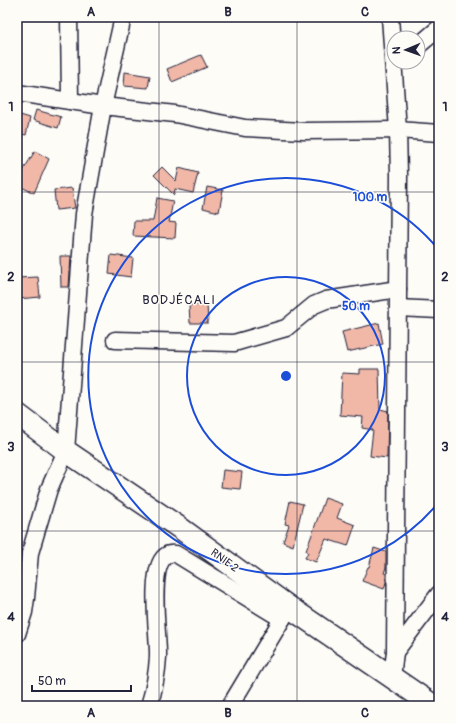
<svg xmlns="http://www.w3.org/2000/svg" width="456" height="723" font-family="Pangolin,sans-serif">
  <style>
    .building { fill: #f1b8a8; stroke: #22223b }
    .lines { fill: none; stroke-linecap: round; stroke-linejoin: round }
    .minor-casing { stroke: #22223b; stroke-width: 19 }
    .major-casing { stroke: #22223b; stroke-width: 24 }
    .minor { stroke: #fdfcf7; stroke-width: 16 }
    .major { stroke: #fdfcf7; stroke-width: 21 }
    .grid { fill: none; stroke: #22223b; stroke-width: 1; stroke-opacity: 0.55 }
    .ring { fill: none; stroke: #1d4ed8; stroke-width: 2 }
    .labels { text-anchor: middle; stroke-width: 3; stroke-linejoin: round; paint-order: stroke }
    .street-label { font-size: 11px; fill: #22223b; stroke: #fdfcf7 }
    .quarter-label { font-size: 13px; letter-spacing: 1px; fill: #22223b; stroke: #fdfcf7 }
    .centre { fill: #1d4ed8; stroke: #fdfcf7; stroke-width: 2 }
    .ring-label { font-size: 12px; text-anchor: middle; font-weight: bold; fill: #1d4ed8; stroke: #fdfcf7; stroke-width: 3; stroke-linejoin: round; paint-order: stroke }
    .neatline { fill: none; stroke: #22223b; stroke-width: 1.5 }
    .grid-label { font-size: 13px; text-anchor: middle; font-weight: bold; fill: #22223b }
  </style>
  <rect width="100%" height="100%" fill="#fdfcf7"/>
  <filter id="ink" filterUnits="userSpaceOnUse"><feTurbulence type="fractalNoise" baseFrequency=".025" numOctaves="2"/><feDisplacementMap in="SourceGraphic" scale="8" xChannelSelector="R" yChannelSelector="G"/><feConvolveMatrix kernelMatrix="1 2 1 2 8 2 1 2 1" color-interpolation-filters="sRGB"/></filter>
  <g filter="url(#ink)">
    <!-- building -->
    <g class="building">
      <path d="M201 55 207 67 172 82 167 69Z"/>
      <path d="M125 72 150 76 148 88 124 86Z"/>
      <path d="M36 110 61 117 58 128 33 120Z"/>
      <path d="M17 114 30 118 26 135 17 133Z"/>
      <path d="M35 151 49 159 34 193 17 185V172L21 174Z"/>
      <path d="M162 167 176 181 179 168 198 173 193 193 175 189 174 195 154 175Z"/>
      <path d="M207 187 223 190 219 212 203 208Z"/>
      <path d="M72 188 75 208 56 210 54 190Z"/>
      <path d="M157 198 173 201 169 222 176 223 175 238 133 236 134 221H153Z"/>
      <path d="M111 255 133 258 131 277 109 274Z"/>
      <path d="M60 256H71L69 287H61Z"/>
      <path d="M38 277 40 297 18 299 17 278Z"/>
      <path d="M207 304 208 323H190L189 305Z"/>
      <path d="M379 323 383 344 347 352 342 332Z"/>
      <path d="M360 369H379L380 409 388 411 387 458 370 456 373 430 362 428 363 417 340 415 342 373 360 374Z"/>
      <path d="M223 470 242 472 240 489 221 487Z"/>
      <path d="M325 498 342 504 337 518 355 525 348 546 326 539 316 562 305 558 308 552 306 551Z"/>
      <path d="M290 501 303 504 293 546 283 542 289 525 285 524Z"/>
      <path d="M374 548 386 552V567L384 573 386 574V582L384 589 362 581 368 567H369Z"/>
    </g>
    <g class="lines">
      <!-- minor casing -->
      <g class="minor-casing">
        <g id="minor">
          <path d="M69 17 70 101"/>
          <path d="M390 17 398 130 399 175 395 652 392 677"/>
          <path d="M418 46 439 28"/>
          <path d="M17 93 103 106 175 114 245 128 304 131 398 130 439 133"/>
          <path d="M398 308 439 310"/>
          <path d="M115 340 234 343 286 328 314 305 326 300 398 289"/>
          <path d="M17 634 24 612 26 598 30 553 49 489 66 451 84 214 103 106 123 17"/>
          <path d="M395 652 439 594"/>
          <path d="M149 706C154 690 157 674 158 657 159 636 147 566 167 555 170 553 173 554 176 554L282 619"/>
          <path d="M230 706 287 611"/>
        </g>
      </g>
      <!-- major casing -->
      <g class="major-casing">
        <path id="major" d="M17 414 66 451 180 528 289 607 434 706"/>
      </g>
      <!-- minor -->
      <use href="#minor" class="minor"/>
      <!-- major -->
      <use href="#major" class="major"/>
    </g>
  </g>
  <!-- grid -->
  <path class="grid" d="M159 17V706M297 17V706M17 192H439M17 362H439M17 531H439"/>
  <!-- distance rings -->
  <g class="ring">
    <circle cx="286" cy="376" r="99"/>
    <path d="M439 502A198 198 0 1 1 439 250"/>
  </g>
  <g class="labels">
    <!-- street labels -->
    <g class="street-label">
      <text transform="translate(225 560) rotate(36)" y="4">RNIE 2</text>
    </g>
    <!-- quarter labels -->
    <g class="quarter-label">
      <text x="179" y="304">BODJÉCALI</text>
    </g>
  </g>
  <circle cx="286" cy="376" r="6" class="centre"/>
  <g class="ring-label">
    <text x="370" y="201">100 m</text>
    <text x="356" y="310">50 m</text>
  </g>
  <!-- margin -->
  <rect width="456" height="723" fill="none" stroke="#fdfcf7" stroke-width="44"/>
  <!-- north arrow -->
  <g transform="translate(406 50) rotate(268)"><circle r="19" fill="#fdfcf7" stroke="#a5a5ac"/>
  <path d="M0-3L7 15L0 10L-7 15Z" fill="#22223b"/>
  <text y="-6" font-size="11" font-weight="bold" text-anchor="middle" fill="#22223b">N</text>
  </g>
  <!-- scale -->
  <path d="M32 685v6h99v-6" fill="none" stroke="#22223b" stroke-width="2"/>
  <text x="38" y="685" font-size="12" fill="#22223b" stroke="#fdfcf7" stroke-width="3" paint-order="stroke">50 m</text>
  <rect x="22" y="22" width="412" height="679" class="neatline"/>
  <g class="grid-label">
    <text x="91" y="16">A</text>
    <text x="228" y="16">B</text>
    <text x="365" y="16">C</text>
    <text x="11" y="111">1</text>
    <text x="445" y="111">1</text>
    <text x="11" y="281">2</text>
    <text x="445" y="281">2</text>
    <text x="11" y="451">3</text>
    <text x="445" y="451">3</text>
    <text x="11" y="621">4</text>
    <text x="445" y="621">4</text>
    <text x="91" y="717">A</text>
    <text x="228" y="717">B</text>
    <text x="365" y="717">C</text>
  </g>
</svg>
